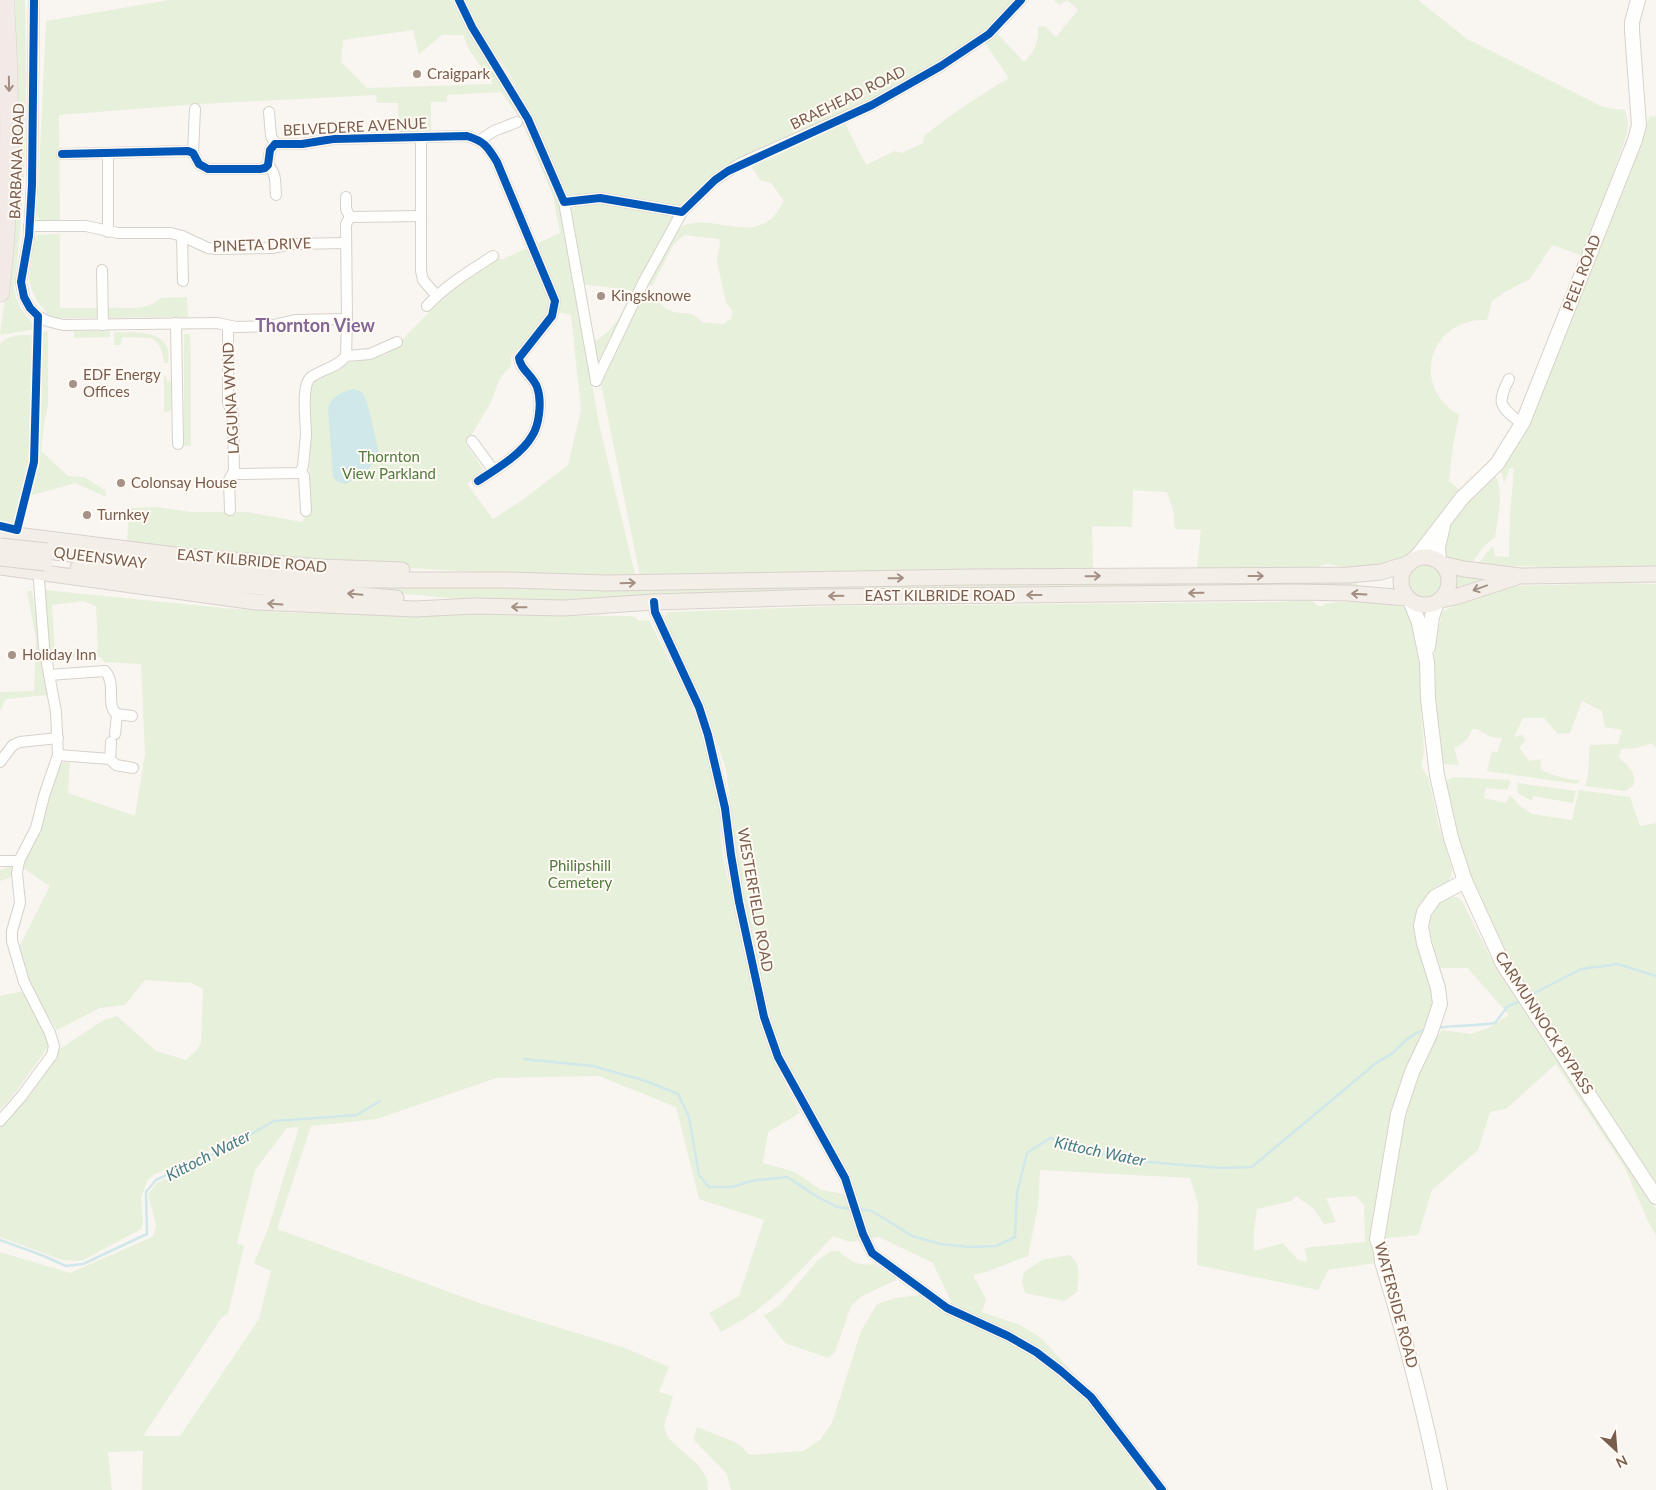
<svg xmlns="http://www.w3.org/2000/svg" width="1656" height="1490" font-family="Lato,sans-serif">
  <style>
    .green { fill: #e7f0db; fill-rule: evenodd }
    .water { fill: #d0e8ea }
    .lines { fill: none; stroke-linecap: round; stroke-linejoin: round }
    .stream { stroke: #d0e8ea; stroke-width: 2.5 }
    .street-casing { stroke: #d7d1cb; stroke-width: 12 }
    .secondary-casing { stroke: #d9d2cb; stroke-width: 16 }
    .primary-casing { stroke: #dad1cc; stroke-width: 17 }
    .highway-casing { stroke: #dad1cc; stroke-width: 19 }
    .street { stroke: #fefefd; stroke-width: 10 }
    .secondary { stroke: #fefefd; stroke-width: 14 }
    .primary { stroke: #f3eee8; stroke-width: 15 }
    .highway { stroke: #f2eae7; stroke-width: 18 }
    .primary-bridge-casing { stroke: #dad1cc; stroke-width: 17; stroke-linecap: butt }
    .primary-bridge { stroke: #f3eee8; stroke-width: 15 }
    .cycleway-casing { stroke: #fffaf3; stroke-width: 11 }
    .cycleway { stroke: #0057b8; stroke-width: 8 }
    .oneway { stroke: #a48e83 }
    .oneway2 { stroke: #a48f83 }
    .poi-dot { fill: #a69286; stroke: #fffaf3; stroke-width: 2 }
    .labels { text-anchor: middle; stroke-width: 4; stroke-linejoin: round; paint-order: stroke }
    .poi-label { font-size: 15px; fill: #7a5c4d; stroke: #fffaf3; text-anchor: start }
    .street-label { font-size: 15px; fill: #7a5c4d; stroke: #fffaf3 }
    .park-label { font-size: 15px; fill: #537a41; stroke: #fffaf3 }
    .water-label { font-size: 16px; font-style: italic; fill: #437c86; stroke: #fffaf3 }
    .quarter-label { font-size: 18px; font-weight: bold; fill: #846695; stroke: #fffaf3 }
  </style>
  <rect width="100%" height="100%" fill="#f9f5f0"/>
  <!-- green -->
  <g class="green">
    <path d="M15 0H25C27 97 27 191 14 287 15 303 24 314 35 325L36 329 0 335 14 229 18 118Z"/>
    <path d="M169 0H451L527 125 559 197 599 424 636 578 567 579 460 571 248 558 127 545 129 508 156 507 192 512H247L302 522 309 511 310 390 313 382 347 363 385 355 401 341 451 290 499 257 501 260 560 233 553 196 522 122 501 92 447 95V102H431V132H399L398 103H377L376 95 199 104 59 115 60 222 42 221 37 217 46 21ZM413 30 419 54 442 35H463L468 48 493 84 367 88 341 62 343 40ZM549 310 571 315 581 410 568 465 524 499 493 519 467 484 483 469 466 444 491 402 500 378 511 366V357L526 340Z"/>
    <path d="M462 0H1018L987 33 934 67 860 105 733 163 682 206 678 207 604 194 569 196 565 193 543 141 509 73 478 30Z"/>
    <path d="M1054 0H1418L1467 39 1601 106 1613 109 1625 110 1628 122 1627 134 1583 256 1552 245 1530 279 1505 292 1492 301 1487 320C1430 317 1409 386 1459 415L1453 445 1449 481 1461 491 1450 500 1412 555 1392 563 1357 569 1327 564 1302 571 1197 568 1201 530 1175 529 1173 510 1167 492 1133 490 1132 527 1092 526 1093 569 640 576 601 384 641 294C658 296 656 303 669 310 683 317 688 307 702 322L723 324 731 319 733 312 726 302 717 262 720 242 719 239 684 235 674 244 652 286 648 284C653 275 674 232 680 228 708 210 749 245 776 214 779 210 781 205 784 201L771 183 760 180 751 166 737 171 724 180 722 178 735 169 846 121 847 124 846 125 866 165 895 151 902 153 923 143 924 136C951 114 979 96 1009 78L984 42 996 32 1024 62C1034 53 1039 41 1038 27L1045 26 1056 37 1078 10 1067 0 1060 5Z"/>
    <path d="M1650 116 1656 117V567H1548L1478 565 1483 557 1493 546 1495 556 1509 557 1510 515 1514 469 1510 468 1504 483 1500 467 1622 185Z"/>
    <path d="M596 201 622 204 669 215 675 218 598 362 593 341C611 337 627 307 630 290L582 284 569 207Z"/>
    <path d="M60 234V308H99V318H57L49 316 37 301 31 288 29 278 34 239 38 235Z"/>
    <path d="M187 297 188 317 106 318V308C123 307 149 312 160 298Z"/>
    <path d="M48 331V405L44 424 41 451 68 476 84 477 105 490 106 497 75 483 29 496 38 459 43 332Z"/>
    <path d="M74 331H110V337L74 338Z"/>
    <path d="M114 332C131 333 163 328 168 351 169 354 168 359 168 363H164C163 353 160 341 150 338L122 337 121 345H114Z"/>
    <path d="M184 334H190L191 362V446H184Z"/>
    <path d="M20 335H35L32 463 16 526 0 523V345C5 337 12 337 20 335Z"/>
    <path d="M164 376H166L167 381 171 382V411L164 412Z"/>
    <path d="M1494 473C1505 492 1498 515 1495 537L1484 546 1471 564 1448 561 1443 556 1447 526 1459 511Z"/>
    <circle cx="1426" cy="582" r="17"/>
    <path d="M1454 576 1502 577 1452 593 1455 581Z"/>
    <path d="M1357 581V587L519 603 459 599 293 583 410 584 581 591 877 585Z"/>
    <path d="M1618 583 1656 584V748L1652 743 1636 748 1621 749 1619 758C1629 765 1645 783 1625 791L1585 786C1590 773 1588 759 1590 745L1618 744 1622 730 1605 727 1602 711 1582 701 1570 733 1558 734 1544 718H1523L1514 737 1523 735 1525 742 1519 747 1529 761 1541 759 1540 769C1551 775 1567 780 1580 780L1577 784 1487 771 1492 751 1497 753 1502 738 1491 737 1477 729H1472C1469 738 1464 744 1454 748L1459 765 1445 764 1442 761 1432 685 1437 625H1440L1441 615 1443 611 1492 591 1516 586Z"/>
    <path d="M45 590 223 608 294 613 630 616 635 617 639 621 649 620 689 699 716 773 723 857 759 1018 774 1061 800 1113 768 1132 763 1163 792 1171 804 1178 821 1190 850 1195 780 1056 751 933 740 879 726 769 706 711 665 627V615L668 612 841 606 1277 602 1311 600 1318 606H1324V604C1352 600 1376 603 1404 607L1409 615 1420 644 1421 710 1424 752 1422 761V768L1428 777 1439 826 1452 869C1452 885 1435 893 1423 902L1434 1004 1433 1042 1442 1030 1471 1034 1488 1028 1509 1015 1471 972 1468 968H1441C1432 939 1416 912 1451 896L1459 898 1463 903 1488 953 1656 1209V1236L1648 1221 1625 1168 1556 1064 1506 1109 1490 1112 1478 1150 1432 1190 1418 1235 1378 1239 1382 1262 1328 1270 1318 1290 1197 1265 1198 1204 1190 1178 1040 1170 1038 1206 1028 1256 986 1272 973 1275 986 1299 982 1312 1020 1325 1040 1337 1085 1386 953 1306 933 1263 879 1237 850 1242 833 1236C812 1258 791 1282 767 1302 753 1314 737 1323 721 1332L709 1313 739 1296 764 1220 699 1199 676 1107 599 1076 496 1078 377 1119 311 1126 277 1229 482 1304 625 1348 669 1367 659 1392 673 1396 664 1426 668 1438 698 1465 707 1478 708 1490H142L143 1451 108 1452 112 1490H0V1252L70 1273 152 1237 154 1234 156 1225 148 1194 157 1183 228 1150 219 1146 190 1162 154 1174 147 1181 141 1198 143 1223 141 1229 82 1261 62 1260 0 1237V1127L60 1049 102 1021 117 1016 156 1051 186 1060 198 1048 201 1042 203 989 191 983 145 980 125 1005 100 1008 57 1030 33 994 17 951 50 886 21 867 38 835 61 763 70 762 68 793 135 816 145 754 141 664 104 662 101 657 55 658 50 656ZM83 601 96 606 98 650 55 651 52 605ZM299 1127 268 1229 254 1263 271 1271 259 1319 180 1436H143L222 1317 228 1314 244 1246 237 1243 255 1170 287 1128ZM1296 1196 1314 1209 1324 1224 1336 1222 1326 1198 1356 1196 1364 1205 1365 1242 1310 1247 1304 1249 1308 1262 1298 1260 1283 1243 1254 1251V1230L1257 1209 1292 1201Z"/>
    <path d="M27 591H32L48 695 6 699 0 711V692L34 691 36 639Z"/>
    <path d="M1453 777 1508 780 1511 782 1507 790 1487 788 1485 790 1484 798 1506 803 1510 795 1520 806 1532 814 1572 820 1579 790 1630 797 1640 826 1656 823V1184L1582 1071 1561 1042 1548 1017 1514 967 1500 942 1468 869 1457 835 1447 792 1446 781Z"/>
    <path d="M1517 783 1576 791 1573 803 1533 796 1532 801 1518 793Z"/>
    <path d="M11 866 12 877 0 881V870Z"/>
    <path d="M24 991 48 1041V1047L12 1097 0 1110V996Z"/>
    <path d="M831 1251H838C853 1262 856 1266 875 1264L894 1276 896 1280 862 1296 851 1306 835 1352 828 1358 785 1343 764 1316 780 1305 818 1260Z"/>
    <path d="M1069 1255C1083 1265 1078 1276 1077 1292L1064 1301 1025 1293 1022 1282 1024 1272 1042 1260Z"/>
    <path d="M919 1295 1033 1355 1081 1393 1153 1490H731L727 1474 695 1441 694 1437 697 1427 737 1443 750 1455 803 1451 820 1440 832 1423 861 1331 877 1304 896 1298Z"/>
  </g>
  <!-- water -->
  <path class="water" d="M354 389 362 392 368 405 379 454 367 471 346 484 338 482 333 477 328 408C333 395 340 393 354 389Z"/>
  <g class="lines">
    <!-- stream -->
    <g class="stream">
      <path d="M1529 996 1581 969 1618 964 1656 976"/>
      <path d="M1437 1028C1456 1025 1476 1026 1495 1023L1507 1007 1522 1000"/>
      <path d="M524 1059 593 1066 646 1081 678 1094 689 1117 699 1175 709 1187H732L751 1181 787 1177 816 1196 837 1207 852 1209"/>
      <path d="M858 1209 872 1211 912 1236 941 1244 969 1247 996 1246 1015 1237 1017 1193 1027 1153 1050 1138 1069 1142 1098 1153 1135 1161 1223 1168 1252 1167 1376 1063C1382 1059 1389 1056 1394 1052 1404 1042 1412 1032 1427 1030"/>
      <path d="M0 1240 44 1256 66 1266 83 1264 147 1234 146 1192 156 1180 179 1169 196 1164 219 1151 234 1144 274 1121 357 1115 380 1101"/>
    </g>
    <!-- street casing -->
    <g class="street-casing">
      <g id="street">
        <path d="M34 0 32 185 29 236 21 282 24 297 30 308 38 316 47 321 63 325 217 323 236 327 269 326 295 320 347 319"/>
        <path d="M459 0 472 27 528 119 564 202 596 381"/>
        <path d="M269 112 271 136 275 144"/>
        <path d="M421 137V271L423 280 436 295"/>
        <path d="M480 140 494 131 517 122"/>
        <path d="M108 153V232"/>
        <path d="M193 153 195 109"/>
        <path d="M62 154 188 151 193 153 199 164 208 169H260L265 168 268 165 270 150 275 144H302L333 139 467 136C484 141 488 147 497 162L555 301 552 316 519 358C520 369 533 376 537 387 540 395 540 406 539 414 538 422 536 430 532 436 522 454 495 470 478 481"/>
        <path d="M268 165C277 174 275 184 276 195"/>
        <path d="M346 197V209L350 217"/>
        <path d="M564 202 600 198 682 212"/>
        <path d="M29 226H86L118 233H171L182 236 208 248 216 249 272 248 292 244 345 243"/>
        <path d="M182 236 183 281"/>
        <path d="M102 270 103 325"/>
        <path d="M427 306C446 285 470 271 493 256"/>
        <path d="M176 323 178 444"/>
        <path d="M228 326V403L233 413 234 471 238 474H244L298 473 301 471 303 466C304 456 305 445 306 435 306 423 301 387 310 378 321 369 337 368 346 356L347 319 346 224 350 217H353L421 216"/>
        <path d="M346 356 370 354 397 342"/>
        <path d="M1509 379C1496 405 1500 406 1522 424"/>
        <path d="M596 381 643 283 682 212 715 180 741 163 872 105 941 66 989 34 1021 0"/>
        <path d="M472 441 494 471"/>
        <path d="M301 471 304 476 306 511"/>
        <path d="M230 510 229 480 234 471"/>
        <path d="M654 602 655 612 699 707 708 735 725 808 731 855 739 902 764 1017 778 1057 845 1178 863 1234 872 1253 947 1308 1008 1336 1036 1352 1061 1371 1091 1397 1162 1490"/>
        <path d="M49 675 105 671C117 683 105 706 117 714L115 734"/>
        <path d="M117 714 132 716"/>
        <path d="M58 755 110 759 116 765 133 768"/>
        <path d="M110 759 111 742"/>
        <path d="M0 762 13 745 20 742 58 738"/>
        <path d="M0 861H19"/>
        <path d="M0 1121 21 1097 52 1055 54 1046 50 1033 24 982 12 941V931L20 903 17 873 19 861 36 828 44 796 58 755 56 712 44 647 38 567"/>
      </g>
    </g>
    <!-- secondary casing -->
    <g class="secondary-casing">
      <g id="secondary">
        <path d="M1412 561 1419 554 1462 498 1497 464 1523 422 1635 140 1639 125 1632 31V22L1638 0"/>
        <path d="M1439 562 1438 547 1443 526"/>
        <path d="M1410 600 1419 623 1427 662 1428 699 1437 775 1451 838 1465 881 1503 964 1656 1197"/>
        <path d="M1428 647 1432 617 1437 602"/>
        <path d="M1440 1490C1425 1413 1405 1337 1382 1262L1381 1251 1377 1239 1398 1114 1412 1072 1430 1034 1440 1004 1438 988 1424 943 1421 926 1424 912 1435 897 1465 881"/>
      </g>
    </g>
    <!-- primary casing -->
    <g class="primary-casing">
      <g id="primary">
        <path d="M0 533 183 556 321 567 402 570"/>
        <path d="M47 551 193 570 290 577 353 580H505L607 583 973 577 1348 575 1381 572 1410 563"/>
        <circle cx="1425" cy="581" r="24"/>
        <path d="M1442 564 1464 569 1520 576 1656 574"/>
        <path d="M0 567 256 602 415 609 474 606 564 608 654 602 822 597 1295 592 1348 593 1407 598"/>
        <path d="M78 568 175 580 396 598"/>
        <path d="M1441 600 1455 597 1514 578"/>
      </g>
    </g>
    <!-- highway casing -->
    <g class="highway-casing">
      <path id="highway" d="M0 293C12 195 11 98 5 0"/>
    </g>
    <!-- street -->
    <use href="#street" class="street"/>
    <!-- secondary -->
    <use href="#secondary" class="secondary"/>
    <!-- primary -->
    <use href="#primary" class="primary"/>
    <!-- highway -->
    <use href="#highway" class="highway"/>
    <!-- primary-bridge casing -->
    <g class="primary-bridge-casing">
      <g id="primary-bridge">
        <path d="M0 546 47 551"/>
        <path d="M0 558 45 563"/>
      </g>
    </g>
    <!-- primary-bridge -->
    <use href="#primary-bridge" class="primary-bridge"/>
    <!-- cycleway casing -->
    <g class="cycleway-casing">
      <g id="cycleway">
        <path d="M459 0 472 27 528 119 564 202 600 198 682 212 715 180 728 171 872 105 941 66 989 34 1021 0"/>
        <path d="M62 154 188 151 193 153 199 164 208 169H260L265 168 268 165 270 150 275 144H302L333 139 467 136C484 141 488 147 497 162L555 301 552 316 519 358C520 369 533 376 537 387 540 395 540 406 539 414 538 422 536 430 532 436 522 454 495 470 478 481"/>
        <path d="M0 526 17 530 34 462 38 316 30 308 24 297 21 282 29 236 32 185 34 0"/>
        <path d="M654 602 655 612 699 707 708 735 725 808 731 855 739 902 764 1017 778 1057 845 1178 863 1234 872 1253 947 1308 1008 1336 1036 1352 1061 1371 1091 1397 1162 1490"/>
      </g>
    </g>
    <!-- cycleway -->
    <use href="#cycleway" class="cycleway"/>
  </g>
  <!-- one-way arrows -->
  <defs><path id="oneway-shaft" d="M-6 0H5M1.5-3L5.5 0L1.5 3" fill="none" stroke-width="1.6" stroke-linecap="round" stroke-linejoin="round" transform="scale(1.25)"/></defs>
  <use class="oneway" href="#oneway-shaft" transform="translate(9 84) rotate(89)"/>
  <g class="oneway2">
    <use href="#oneway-shaft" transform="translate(1093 576) rotate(-1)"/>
    <use href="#oneway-shaft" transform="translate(1256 576)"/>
    <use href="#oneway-shaft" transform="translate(896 578) rotate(-1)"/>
    <use href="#oneway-shaft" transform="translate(628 583) rotate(-2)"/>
    <use href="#oneway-shaft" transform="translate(1480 588) rotate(160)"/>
    <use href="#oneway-shaft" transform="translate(1196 593) rotate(179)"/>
    <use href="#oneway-shaft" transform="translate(355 594) rotate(-175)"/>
    <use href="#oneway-shaft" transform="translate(1359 594) rotate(-177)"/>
    <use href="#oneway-shaft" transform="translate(1034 595) rotate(180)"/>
    <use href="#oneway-shaft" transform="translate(836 596) rotate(179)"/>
    <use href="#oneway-shaft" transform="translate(275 604) rotate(-176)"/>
    <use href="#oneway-shaft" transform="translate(519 607) rotate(-179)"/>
  </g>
  <!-- markers -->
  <g class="poi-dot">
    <circle cx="417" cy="74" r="5"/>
    <circle cx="601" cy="296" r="5"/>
    <circle cx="73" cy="384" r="5"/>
    <circle cx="121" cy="483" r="5"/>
    <circle cx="87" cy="515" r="5"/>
    <circle cx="12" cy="655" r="5"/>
  </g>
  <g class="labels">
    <!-- poi labels -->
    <g class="poi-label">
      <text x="427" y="79">Craigpark</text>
      <text x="611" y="301">Kingsknowe</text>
      <text x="83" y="380">EDF Energy<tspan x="83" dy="17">Offices</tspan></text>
      <text x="131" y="488">Colonsay House</text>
      <text x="97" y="520">Turnkey</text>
      <text x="22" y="660">Holiday Inn</text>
    </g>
    <!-- street labels -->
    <g class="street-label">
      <text transform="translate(848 98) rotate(-26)" y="5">BRAEHEAD ROAD</text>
      <text transform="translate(355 127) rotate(-3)" y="5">BELVEDERE AVENUE</text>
      <text transform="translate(17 161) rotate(-88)" y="5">BARBANA ROAD</text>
      <text transform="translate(262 245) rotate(-2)" y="5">PINETA DRIVE</text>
      <text transform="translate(1582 273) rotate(-69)" y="5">PEEL ROAD</text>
      <text transform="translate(231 398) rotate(-93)" y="5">LAGUNA WYND</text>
      <text transform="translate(100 558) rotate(7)" y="5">QUEENSWAY</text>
      <text transform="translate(252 561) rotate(5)" y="5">EAST KILBRIDE ROAD</text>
      <text x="940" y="601">EAST KILBRIDE ROAD</text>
      <text transform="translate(755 900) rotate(80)" y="5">WESTERFIELD ROAD</text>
      <text transform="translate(1544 1023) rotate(57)" y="5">CARMUNNOCK BYPASS</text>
      <text transform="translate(1396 1305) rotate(75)" y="5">WATERSIDE ROAD</text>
    </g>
    <!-- park labels -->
    <g class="park-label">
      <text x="389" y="462">Thornton<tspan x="389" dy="17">View Parkland</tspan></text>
      <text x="580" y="871">Philipshill<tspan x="580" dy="17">Cemetery</tspan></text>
    </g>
    <!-- water labels -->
    <g class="water-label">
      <text transform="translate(1100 1151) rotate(12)" y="6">Kittoch Water</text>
      <text transform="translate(208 1155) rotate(-27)" y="6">Kittoch Water</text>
    </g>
    <!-- quarter labels -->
    <g class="quarter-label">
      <text x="315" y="332">Thornton View</text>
    </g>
  </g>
  <!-- north arrow -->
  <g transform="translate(1616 1450) rotate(154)" stroke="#fffaf3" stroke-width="4" paint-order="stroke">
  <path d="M0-4L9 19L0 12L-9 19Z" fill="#7a5c4d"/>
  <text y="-8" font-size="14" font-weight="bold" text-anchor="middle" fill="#7a5c4d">N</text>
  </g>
</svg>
